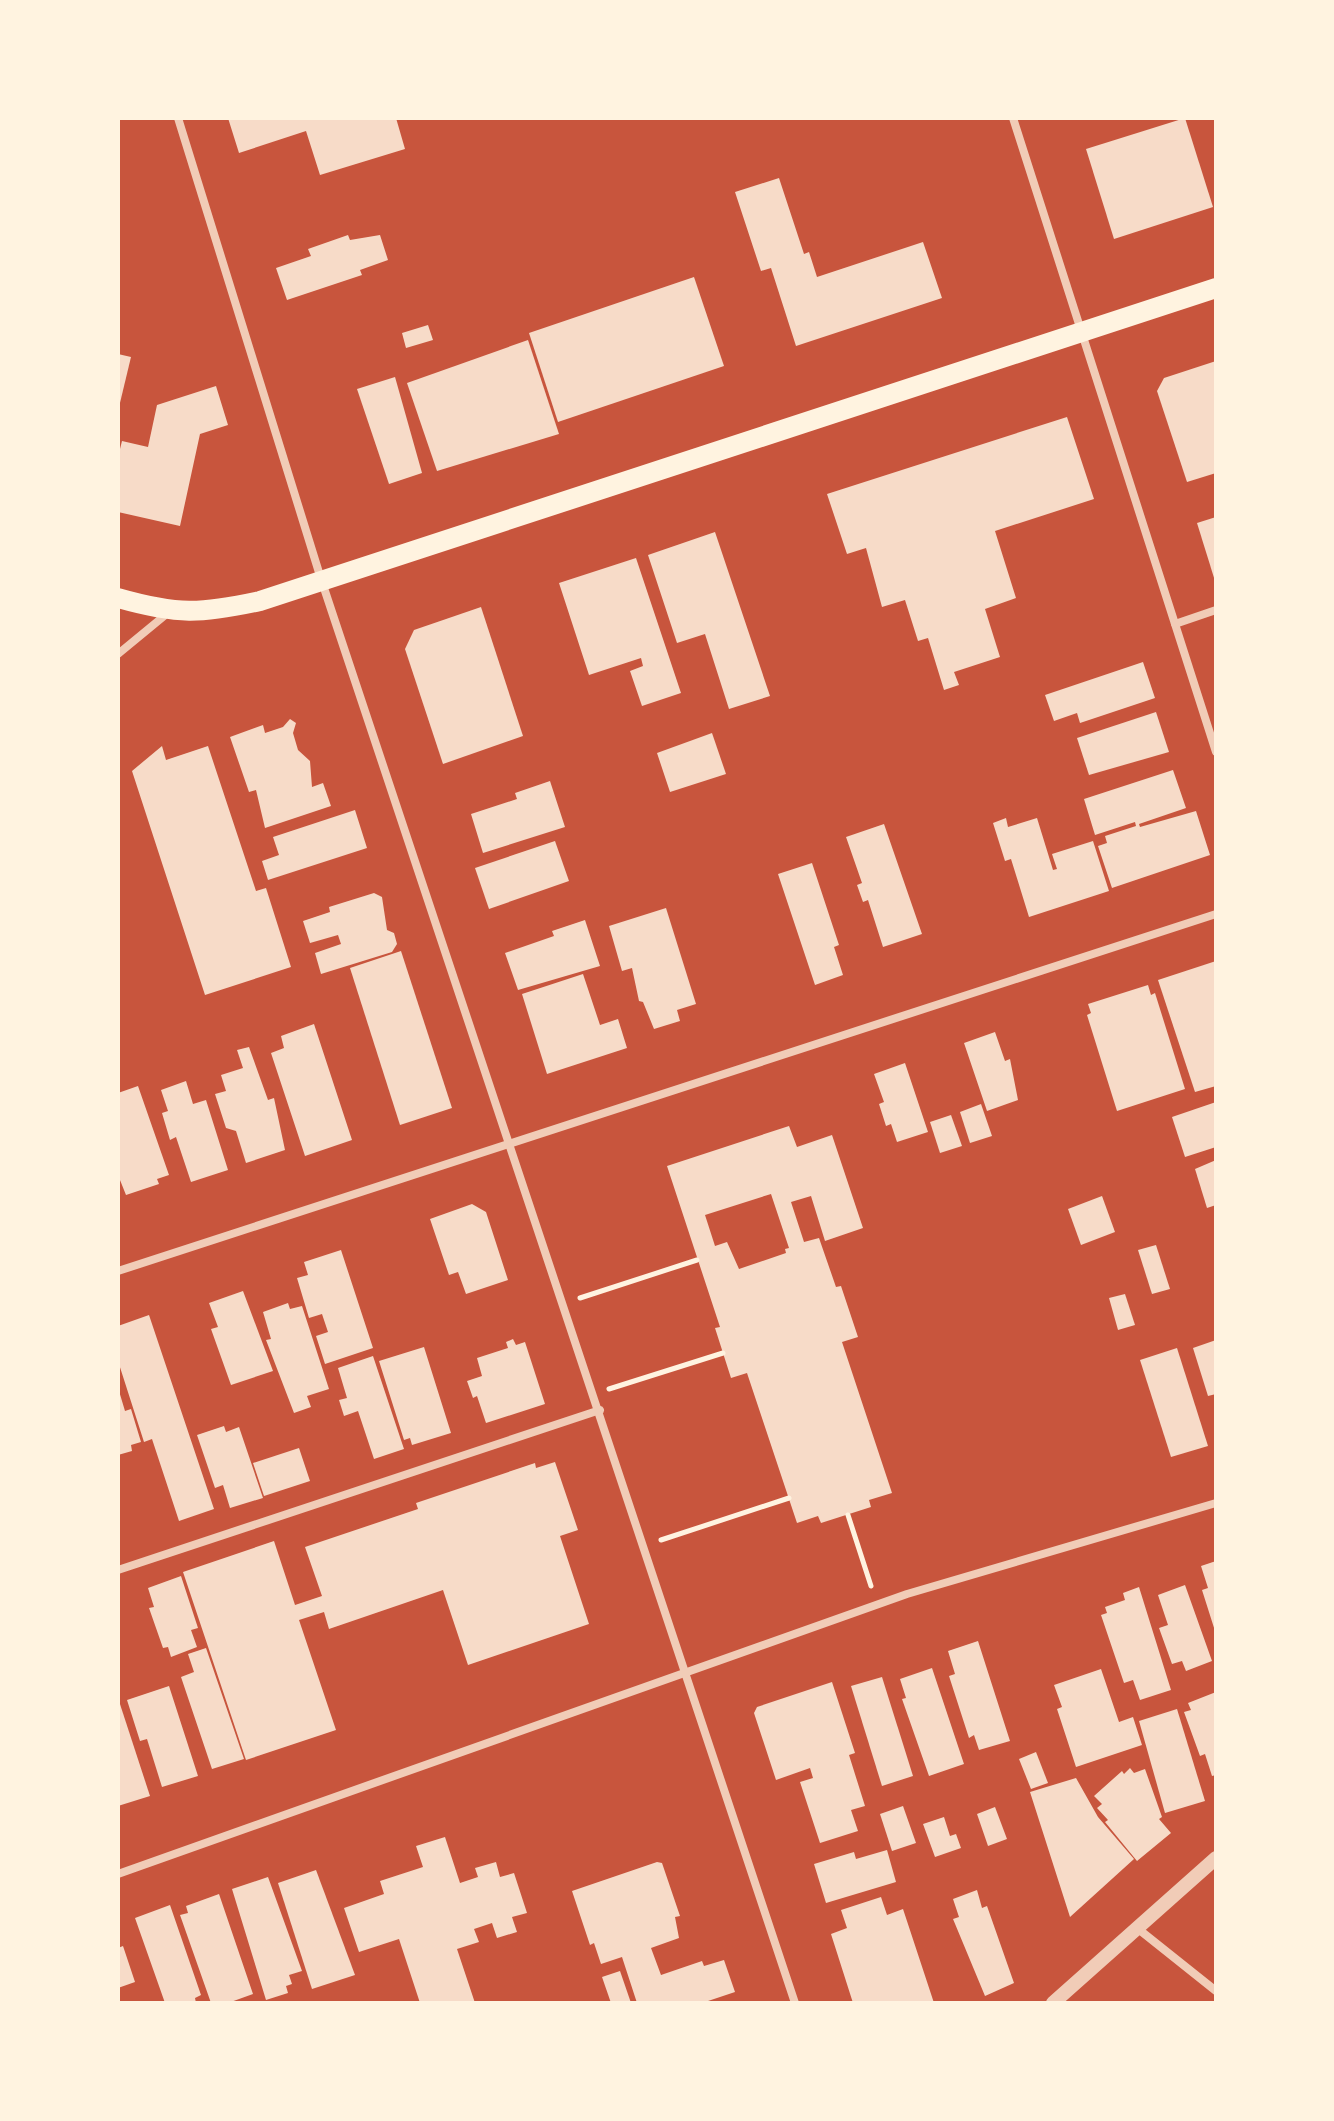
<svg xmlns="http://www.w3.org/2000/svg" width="1334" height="2121" font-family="Raleway,sans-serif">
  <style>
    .building { fill: #f7dbc8; fill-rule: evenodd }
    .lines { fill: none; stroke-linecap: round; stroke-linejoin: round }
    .path { stroke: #fff3e0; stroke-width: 5 }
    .minor { stroke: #f1ccb7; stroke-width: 8 }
    .tertiary { stroke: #f1ccb7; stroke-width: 14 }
    .primary { stroke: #fff3e0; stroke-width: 20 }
  </style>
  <rect width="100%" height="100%" fill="#c8553d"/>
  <!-- building -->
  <g class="building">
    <path d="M228 118H396L405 149 320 175 306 131 239 153Z"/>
    <path d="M1185 118 1213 207 1114 239 1086 149Z"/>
    <path d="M779 178 804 254 809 252 817 277 923 242 942 298 796 346 771 268 761 271 735 192Z"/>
    <path d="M348 235 350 240 380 235 388 260 360 270 362 275 287 300 276 268 311 256 308 249Z"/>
    <path d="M694 277 724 366 558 422 529 333Z"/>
    <path d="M428 325 433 340 406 348 402 333Z"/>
    <path d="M528 340 559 434 437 471 407 383Z"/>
    <path d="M118 354 131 357 119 407 118 406Z"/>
    <path d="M1216 361V473L1187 482 1157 391 1164 378Z"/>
    <path d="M395 377 422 473 389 484 357 389Z"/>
    <path d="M216 386 228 425 200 434 180 526 118 512V457L122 441 148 447 157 405Z"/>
    <path d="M1067 417 1094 499 995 531 1016 598 985 609 1000 657 954 672 959 685 944 690 928 638 918 641 905 600 882 607 866 548 847 554 827 494Z"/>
    <path d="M1216 517V581H1215L1197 523Z"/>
    <path d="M715 532 770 696 729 709 705 634 677 643 648 555Z"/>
    <path d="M636 558 681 693 642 706 630 671 643 666 641 658 589 675 559 583Z"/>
    <path d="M481 607 523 736 443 764 405 649 414 630Z"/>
    <path d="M1143 662 1155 698 1080 723 1077 713 1054 721 1045 695Z"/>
    <path d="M1156 712 1169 752 1089 775 1077 738Z"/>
    <path d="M290 719 296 723 293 733 298 750 310 761 312 787 323 783 331 806 265 828 256 790 249 792 230 737 263 725 265 733 283 727Z"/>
    <path d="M712 733 726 774 670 792 657 753Z"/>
    <path d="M162 746 166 760 208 746 256 891 266 888 291 967 205 995 132 771Z"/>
    <path d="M1173 770 1186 808 1139 824 1140 827 1196 811 1210 855 1112 888 1098 846 1107 843 1105 836 1136 826 1135 822 1095 835 1084 799Z"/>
    <path d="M550 781 565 827 483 853 471 814 517 799 515 793Z"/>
    <path d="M355 810 367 848 268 880 262 861 279 855 273 837Z"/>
    <path d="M1006 818 1008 827 1037 818 1053 870 1057 869 1052 854 1093 841 1109 891 1029 917 1011 859 1005 861 993 823Z"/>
    <path d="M884 824 922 934 883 947 868 900 863 902 857 885 862 883 846 837Z"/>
    <path d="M555 841 569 881 489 909 475 868Z"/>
    <path d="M812 863 839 945 834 947 843 975 815 985 778 874Z"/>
    <path d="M374 893 382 897 387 930 394 933 397 944 392 952 321 974 315 953 341 944 338 935 310 943 303 921 330 912 329 907Z"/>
    <path d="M666 908 696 1004 677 1010 680 1021 654 1029 643 1002 639 1001 632 968 622 971 609 926Z"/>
    <path d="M585 920 600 966 518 990 505 953 554 936 552 931Z"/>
    <path d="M401 951 452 1108 400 1125 350 968Z"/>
    <path d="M1216 961V1086L1195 1092 1158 980Z"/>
    <path d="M583 974 600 1025 618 1019 627 1048 547 1074 522 994Z"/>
    <path d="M1148 985 1151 995 1155 993 1185 1089 1117 1111 1087 1015 1091 1013 1088 1004Z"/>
    <path d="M314 1024 352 1140 305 1156 271 1053 284 1048 281 1036Z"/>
    <path d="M995 1032 1005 1061 1010 1059 1018 1100 987 1111 964 1043Z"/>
    <path d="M249 1047 268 1100 274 1098 285 1150 246 1163 236 1131 226 1128 215 1094 226 1091 221 1075 243 1068 237 1050Z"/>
    <path d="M905 1063 928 1132 897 1142 891 1124 886 1126 879 1104 884 1102 874 1074Z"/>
    <path d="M186 1081 193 1104 206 1100 228 1170 191 1182 176 1137 170 1140 162 1113 168 1111 161 1090Z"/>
    <path d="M138 1086 169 1175 157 1179 159 1184 126 1195 118 1175V1093Z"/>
    <path d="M1216 1102V1147L1185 1157 1172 1117Z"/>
    <path d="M981 1104 992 1136 970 1143 960 1112Z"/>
    <path d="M951 1115 962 1146 940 1153 930 1122Z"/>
    <path d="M789 1126 797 1147 832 1135 863 1228 825 1241 811 1196 791 1202 804 1242 819 1238 836 1287 841 1286 858 1337 842 1342 892 1493 869 1500 871 1507 821 1523 818 1516 797 1523 747 1373 731 1378 715 1328 720 1327 667 1166ZM771 1194 789 1248 785 1249 786 1253 739 1269 727 1242 715 1246 705 1215Z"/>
    <path d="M1216 1160V1205L1207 1208 1195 1169Z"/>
    <path d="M1102 1196 1115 1232 1081 1245 1068 1209Z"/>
    <path d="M472 1204 486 1212 508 1280 466 1294 458 1272 449 1275 430 1219Z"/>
    <path d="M1156 1245 1170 1289 1152 1294 1138 1250Z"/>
    <path d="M341 1250 373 1348 325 1364 316 1336 328 1332 322 1314 309 1318 297 1278 308 1275 304 1262Z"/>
    <path d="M243 1291 273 1371 231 1385 211 1329 218 1327 209 1303Z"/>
    <path d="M1125 1294 1135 1325 1118 1330 1109 1298Z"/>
    <path d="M288 1303 290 1309 302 1306 329 1389 307 1396 311 1407 294 1413 266 1340 271 1339 263 1312Z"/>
    <path d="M149 1315 214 1509 179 1521 152 1439 144 1442 118 1361V1326Z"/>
    <path d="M513 1339 516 1345 525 1342 545 1404 486 1423 477 1396 473 1398 467 1381 482 1376 477 1358 508 1348 506 1342Z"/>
    <path d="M1216 1340V1394L1208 1396 1193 1348Z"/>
    <path d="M424 1347 451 1433 412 1445 410 1438 404 1440 379 1361Z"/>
    <path d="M1177 1348 1208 1446 1171 1457 1140 1360Z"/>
    <path d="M373 1356 404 1449 374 1459 358 1411 344 1416 339 1400 347 1398 338 1368Z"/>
    <path d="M119 1391 125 1411 131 1409 141 1442 131 1445 132 1451 118 1455Z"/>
    <path d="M224 1426 226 1432 239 1427 263 1498 230 1508 223 1485 215 1488 197 1435Z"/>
    <path d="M299 1448 310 1481 264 1496 253 1463Z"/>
    <path d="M555 1462 578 1530 560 1536 589 1624 468 1665 443 1590 329 1629 324 1612 299 1620 336 1730 246 1760 183 1572 274 1541 295 1605 322 1596 305 1547 418 1509 416 1503 535 1463 536 1468Z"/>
    <path d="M1216 1561V1631H1215L1202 1590 1208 1588 1201 1566Z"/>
    <path d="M181 1576 198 1628 191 1630 197 1647 171 1657 168 1647 163 1648 149 1608 154 1607 148 1588Z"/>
    <path d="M1185 1585 1212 1661 1186 1671 1182 1661 1172 1664 1159 1628 1168 1625 1158 1595Z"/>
    <path d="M1139 1587 1171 1690 1140 1700 1133 1680 1124 1683 1101 1615 1107 1613 1105 1607 1125 1600 1123 1593Z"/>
    <path d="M978 1641 1010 1741 979 1750 974 1735 969 1738 949 1676 955 1674 948 1651Z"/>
    <path d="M206 1648 244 1759 212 1769 181 1677 194 1672 188 1654Z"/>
    <path d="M932 1668 964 1764 929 1776 902 1699 906 1698 900 1679Z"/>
    <path d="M1101 1669 1119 1722 1133 1717 1142 1745 1076 1767 1057 1709 1062 1707 1054 1685Z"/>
    <path d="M882 1677 913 1776 882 1786 851 1686Z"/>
    <path d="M832 1682 855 1753 849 1755 865 1806 851 1810 858 1831 820 1843 800 1782 813 1778 810 1768 776 1780 754 1713 757 1707Z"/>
    <path d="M169 1686 198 1776 162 1787 147 1739 140 1741 127 1700Z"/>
    <path d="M1216 1692V1775L1212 1776 1205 1754 1200 1756 1184 1712 1191 1710 1188 1703Z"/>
    <path d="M118 1698 150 1796 118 1806Z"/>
    <path d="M1177 1709 1205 1801 1165 1813 1139 1721Z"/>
    <path d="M1036 1752 1048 1783 1031 1789 1019 1759Z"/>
    <path d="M1130 1768 1134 1773 1145 1769 1162 1817 1159 1819 1171 1833 1137 1861 1105 1822 1108 1820 1097 1808 1102 1804 1094 1796 1122 1771 1124 1774Z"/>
    <path d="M1076 1778 1098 1817 1134 1859 1070 1917 1030 1792Z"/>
    <path d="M903 1806 916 1843 892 1851 880 1814Z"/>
    <path d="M995 1807 1007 1839 988 1846 977 1814Z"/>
    <path d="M944 1817 950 1836 956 1834 961 1848 935 1857 923 1824Z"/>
    <path d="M445 1837 460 1883 478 1877 475 1868 496 1862 500 1877 514 1873 527 1913 512 1917 517 1932 497 1938 492 1923 474 1929 479 1942 457 1949 475 2003H420L399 1939 359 1952 344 1908 384 1894 380 1881 423 1867 416 1846Z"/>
    <path d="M887 1850 896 1882 826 1903 814 1864 854 1852 856 1859Z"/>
    <path d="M657 1862 662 1863 680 1916 675 1917 679 1938 651 1948 661 1975 702 1961 704 1966 724 1960 735 1992 702 2003H637L622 1957 601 1964 594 1943 590 1945 572 1891Z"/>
    <path d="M316 1870 355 1975 312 1989 278 1883Z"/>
    <path d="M268 1877 302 1971 289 1975 292 1984 286 1986 288 1993 266 2000 232 1889Z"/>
    <path d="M977 1890 982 1908 987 1906 1014 1983 985 1996 953 1919 959 1917 953 1899Z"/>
    <path d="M219 1894 253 1994 228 2003H211L180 1915 188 1913 186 1906Z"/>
    <path d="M881 1897 887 1915 903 1909 934 2003H853L831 1934 847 1928 841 1910Z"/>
    <path d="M170 1905 201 1995 195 1998 196 2003H165L135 1918Z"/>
    <path d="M123 1946 135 1982 118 1988V1948Z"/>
    <path d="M620 1971 631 2003H611L602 1977Z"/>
  </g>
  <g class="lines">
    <!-- path -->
    <g class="path">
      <path d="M580 1298 697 1260"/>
      <path d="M609 1389 723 1353"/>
      <path d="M848 1515 871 1586"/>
      <path d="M661 1540 789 1498"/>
    </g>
    <!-- minor -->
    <g class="minor">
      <path d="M178 118 321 579 795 2003"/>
      <path d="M1013 118 1216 752"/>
      <path d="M1175 624 1216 610"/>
      <path d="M118 654 169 612"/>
      <path d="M118 1271 1216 914"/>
      <path d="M118 1570 600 1410"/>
      <path d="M118 1874 907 1594 1216 1503"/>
      <path d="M1137 1928 1216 1991"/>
    </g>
    <!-- tertiary -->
    <path class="tertiary" d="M1053 2003 1216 1858"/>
    <!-- primary -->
    <path class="primary" d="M118 598C178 615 200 614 260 601L1216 288"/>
  </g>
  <!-- border -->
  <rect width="1334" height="2121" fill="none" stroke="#fff3e0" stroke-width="240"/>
</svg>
